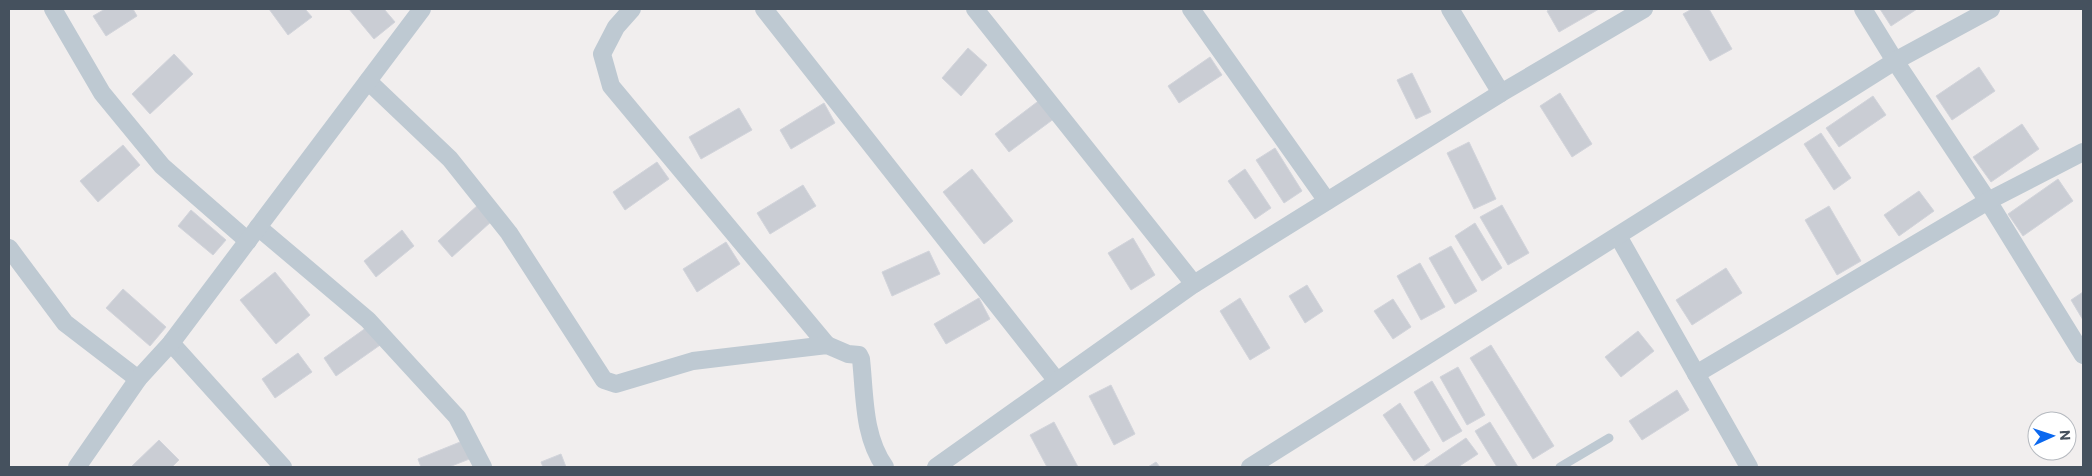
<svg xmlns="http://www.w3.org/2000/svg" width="2092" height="476" font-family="Commissioner,sans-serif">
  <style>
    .building { fill: #cacdd4; stroke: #d2d4db }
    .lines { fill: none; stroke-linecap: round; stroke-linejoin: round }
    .service { stroke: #bec9d2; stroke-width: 9 }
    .minor { stroke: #bec9d2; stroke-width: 18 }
  </style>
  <rect width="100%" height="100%" fill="#f1eeee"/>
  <!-- building -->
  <g class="building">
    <path d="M105 9H133L137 16 106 36 93 16Z"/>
    <path d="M269 9H305L312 17 288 35Z"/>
    <path d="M349 9H384L395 22 374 39Z"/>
    <path d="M1551 9H1599L1559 32 1547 11Z"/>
    <path d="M1692 9H1709L1732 49 1710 61 1683 14Z"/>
    <path d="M1880 9H1917L1891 26Z"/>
    <path d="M968 48 987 65 961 96 942 78Z"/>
    <path d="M174 54 193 74 150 114 132 94Z"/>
    <path d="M1210 57 1222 75 1179 103 1168 86Z"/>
    <path d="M1979 67 1995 91 1952 120 1936 96Z"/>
    <path d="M1412 73 1431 112 1416 119 1397 80Z"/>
    <path d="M1560 93 1592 144 1572 157 1540 106Z"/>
    <path d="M1873 96 1886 115 1839 147 1826 128Z"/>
    <path d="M1041 99 1055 118 1009 152 995 134Z"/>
    <path d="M824 103 835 123 791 149 780 130Z"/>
    <path d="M739 108 752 130 701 159 689 137Z"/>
    <path d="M2022 124 2039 149 1991 182 1973 157Z"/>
    <path d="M1821 133 1851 178 1834 190 1804 144Z"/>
    <path d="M1469 142 1496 199 1474 209 1447 153Z"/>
    <path d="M123 145 140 165 98 202 80 181Z"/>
    <path d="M1275 148 1302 191 1284 203 1256 160Z"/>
    <path d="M657 162 669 179 625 210 613 192Z"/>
    <path d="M972 169 1013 221 984 244 943 192Z"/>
    <path d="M1245 169 1271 208 1255 219 1228 181Z"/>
    <path d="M2058 179 2073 201 2023 236 2008 214Z"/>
    <path d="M803 185 816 206 770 234 757 213Z"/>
    <path d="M1919 191 1934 211 1899 236 1884 215Z"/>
    <path d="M478 205 492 221 452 257 438 241Z"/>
    <path d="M1502 205 1529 253 1508 265 1480 217Z"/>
    <path d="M1829 206 1861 261 1837 275 1805 220Z"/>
    <path d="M191 210 226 240 213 255 178 226Z"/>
    <path d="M1475 223 1502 268 1482 281 1455 236Z"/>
    <path d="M402 230 414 246 376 277 364 261Z"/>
    <path d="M1133 238 1155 275 1131 290 1108 253Z"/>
    <path d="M726 242 740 264 697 292 683 269Z"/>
    <path d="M1451 246 1477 291 1455 304 1429 258Z"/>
    <path d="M929 251 940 274 892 296 882 272Z"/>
    <path d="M1420 263 1445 307 1421 320 1397 276Z"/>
    <path d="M1726 268 1742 293 1692 325 1676 300Z"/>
    <path d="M275 272 310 315 276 344 240 300Z"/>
    <path d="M1307 285 1323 311 1305 323 1289 296Z"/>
    <path d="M123 289 166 327 150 346 106 308Z"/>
    <path d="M2083 292V320L2071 300Z"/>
    <path d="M979 298 990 319 946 344 934 324Z"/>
    <path d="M1240 298 1270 348 1250 360 1220 311Z"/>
    <path d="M1393 299 1411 327 1393 339 1374 311Z"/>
    <path d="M370 325 383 343 336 376 324 358Z"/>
    <path d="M1638 331 1654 351 1621 377 1605 357Z"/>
    <path d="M1491 345 1554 446 1533 459 1470 358Z"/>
    <path d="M298 353 312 372 275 398 262 379Z"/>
    <path d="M1458 367 1485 415 1467 425 1440 377Z"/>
    <path d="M1432 381 1462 431 1443 442 1414 392Z"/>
    <path d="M1111 385 1135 434 1114 445 1089 396Z"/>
    <path d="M1677 390 1689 410 1642 440 1629 421Z"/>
    <path d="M1400 403 1430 450 1414 461 1383 415Z"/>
    <path d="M1054 422 1078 467H1047L1030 435Z"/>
    <path d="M1490 422 1518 467H1497L1475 431Z"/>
    <path d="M1466 438 1478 454 1458 467H1423Z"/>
    <path d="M159 440 179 460 172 467H131Z"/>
    <path d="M465 440 472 458 449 467H421L418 459Z"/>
    <path d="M561 454 566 467H543L541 462Z"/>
    <path d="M1156 462 1160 467H1148Z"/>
  </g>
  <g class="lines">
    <!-- service -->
    <path class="service" d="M1560 467 1609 438"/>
    <!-- minor -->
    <g class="minor">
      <path d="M53 9 102 93 162 166 248 241"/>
      <path d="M632 9 616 27 602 54 611 86 827 345"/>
      <path d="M764 9 1057 381"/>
      <path d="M975 9 1194 284"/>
      <path d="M1191 9 1327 201"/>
      <path d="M1450 9 1501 93"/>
      <path d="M1863 9 1895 61 1988 201 2083 355"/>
      <path d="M368 81 450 159 509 233 604 380 616 384 693 361 827 345 848 354 859 355 861 359C865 396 863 436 885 467"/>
      <path d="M258 227 368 320 457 417 483 467"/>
      <path d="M1618 236 1749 467"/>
      <path d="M9 248 65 323 138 379"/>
      <path d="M171 343 283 467"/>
      <path d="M1696 374 1988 201 2083 152"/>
      <path d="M77 467 138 379 171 343 422 9"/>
      <path d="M936 467 1194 284 1501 93 1644 9"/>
      <path d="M1250 467 1895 61 1991 9"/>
    </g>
  </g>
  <!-- border -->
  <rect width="2092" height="476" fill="none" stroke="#45515e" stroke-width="20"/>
  <!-- north arrow -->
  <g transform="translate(2052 436) rotate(87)"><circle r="24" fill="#ffffff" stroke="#b5b9bf"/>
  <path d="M0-4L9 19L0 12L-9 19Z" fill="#0b68ef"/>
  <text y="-8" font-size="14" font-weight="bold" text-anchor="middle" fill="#45515e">N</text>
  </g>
</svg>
